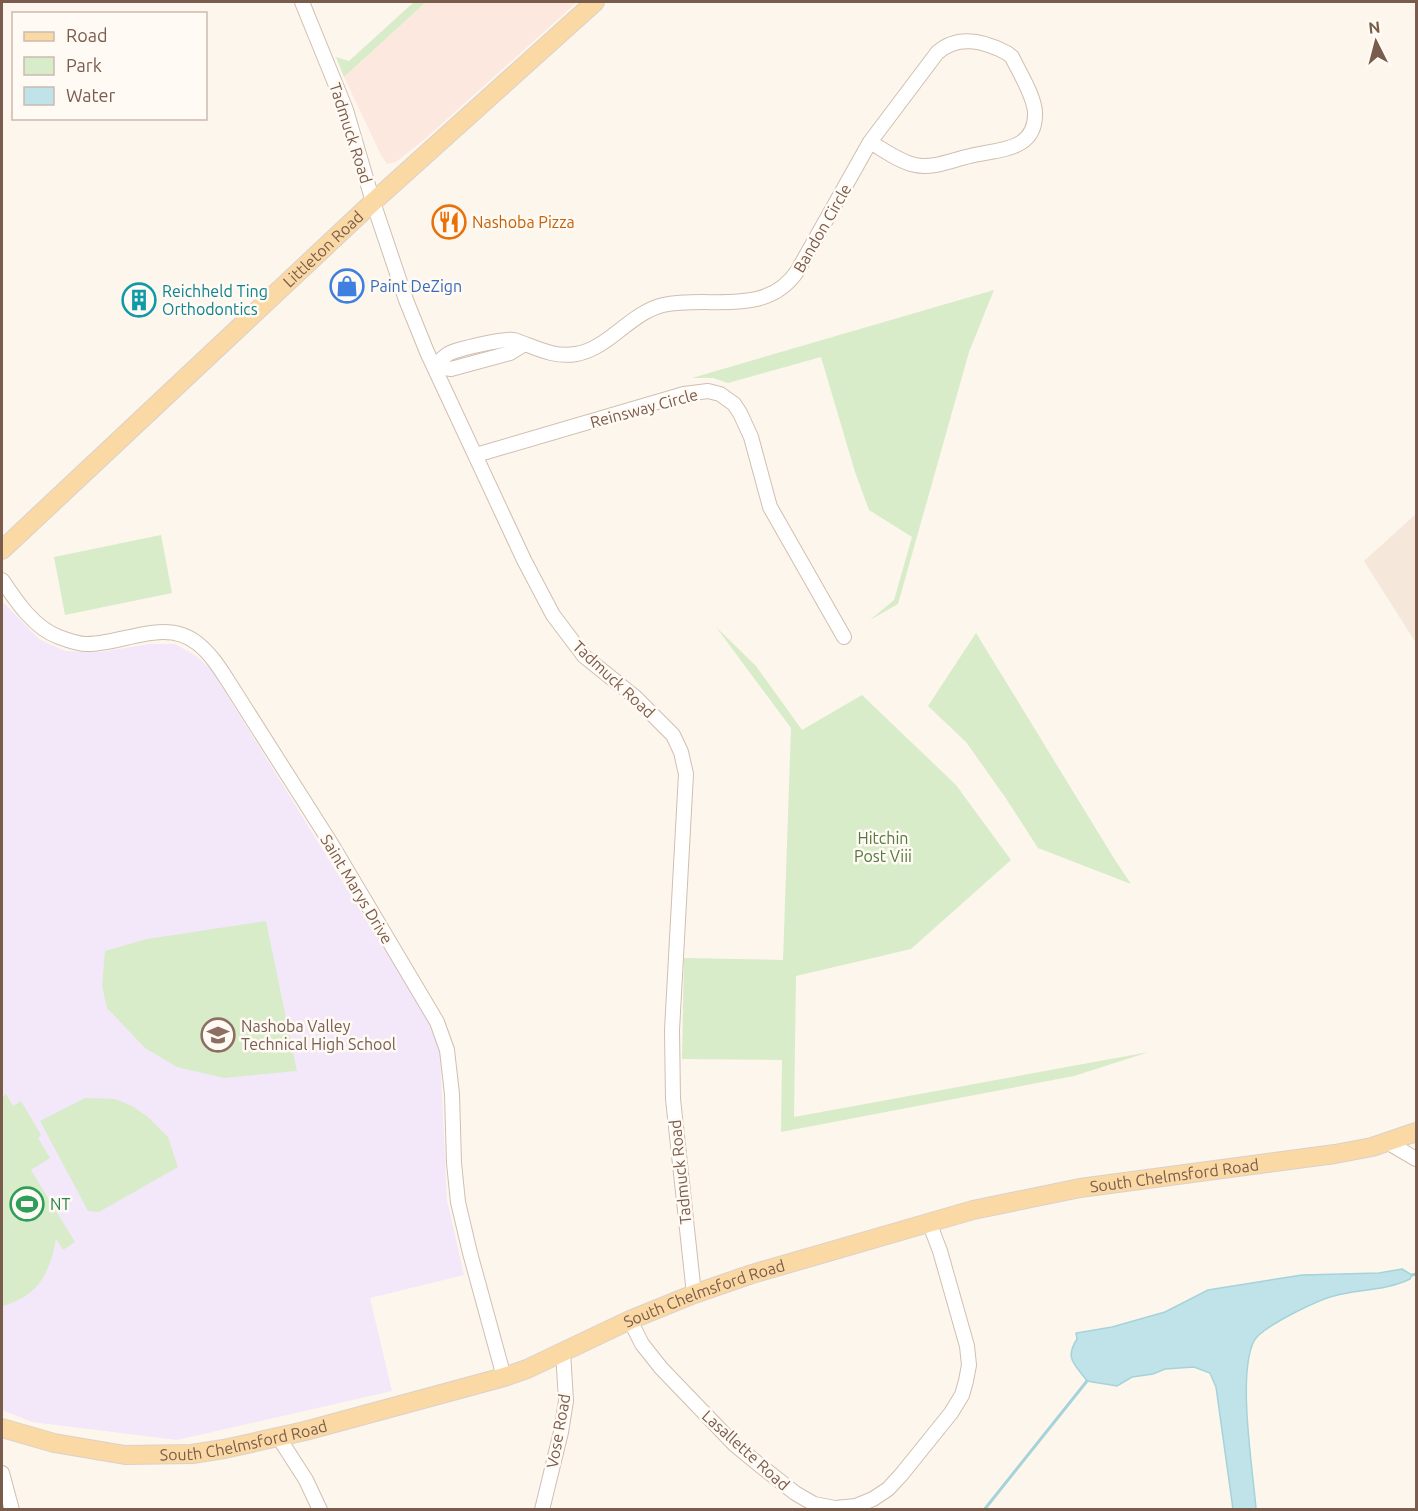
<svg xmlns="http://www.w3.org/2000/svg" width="1418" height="1511" font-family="Ubuntu,sans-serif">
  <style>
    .residential { fill: #f5e8da }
    .commercial { fill: #fde8e0 }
    .education { fill: #f3e8fa }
    .green { fill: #d8ecc9 }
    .water { fill: #bfe3e8; stroke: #a5d3da; stroke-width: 1.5 }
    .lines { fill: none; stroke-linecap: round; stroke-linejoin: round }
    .stream { stroke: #a5d3da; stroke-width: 3 }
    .minor-casing { stroke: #d1beb0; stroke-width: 16 }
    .major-casing { stroke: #dad1cd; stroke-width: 20 }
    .minor { stroke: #fff; stroke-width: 14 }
    .major { stroke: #fbd9a5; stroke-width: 18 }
    .labels { text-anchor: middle; stroke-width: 5; stroke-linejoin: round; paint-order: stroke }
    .street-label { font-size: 16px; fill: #7a5c4d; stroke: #fffaf3 }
    .food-label { font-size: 16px; fill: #c56008; stroke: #fffaf3; text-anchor: start }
    .shop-label { font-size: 16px; fill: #366cbe; stroke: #fffaf3; text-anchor: start }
    .culture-label { font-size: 16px; fill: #0d838f; stroke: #fffaf3; text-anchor: start }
    .park-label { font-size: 16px; fill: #537a41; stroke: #fffaf3 }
    .education-label { font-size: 16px; fill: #785e54; stroke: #fffaf3; text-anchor: start }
    .leisure-label { font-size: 16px; fill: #27864d; stroke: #fffaf3; text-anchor: start }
  </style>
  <rect width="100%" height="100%" fill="#fdf6ec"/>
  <!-- residential -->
  <path class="residential" d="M1416 514V643L1364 561Z"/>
  <!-- commercial -->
  <path class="commercial" d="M426 2H577L426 138 396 162 387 164 381 155 344 77Z"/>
  <!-- education -->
  <path class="education" d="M2 601 39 639 65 651 99 652 150 644H175L196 656 211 669 427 1018 440 1052 447 1200 464 1275 370 1298 392 1391 177 1440 32 1422 2 1410Z"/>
  <!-- green -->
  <g class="green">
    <path d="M414 2H426L344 77 336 57 349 61Z"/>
    <path d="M994 290 969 352 898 604 870 620 894 600 912 537 869 510 855 472 821 357 728 383 713 378H692Z"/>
    <path d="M161 535 172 593 65 615 54 557Z"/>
    <path d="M716 627 756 666 802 730 862 695 956 785 1011 860 911 949 796 976 794 1117 1149 1052 1074 1076 781 1132 782 1060 682 1059 684 958 783 960 791 728Z"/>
    <path d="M976 633 1115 860 1131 884 1038 848 1005 797 966 742 928 706Z"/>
    <path d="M266 921 297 1071 224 1078 177 1067 145 1048 107 1008 102 986 105 951 147 939Z"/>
    <path d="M6 1094 13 1106 21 1101 41 1135 38 1138 50 1158 31 1170 75 1242 63 1250 56 1239C50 1274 37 1297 2 1306V1097Z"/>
    <path d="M85 1098 115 1099 132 1106 148 1117 168 1137 178 1167 99 1212 88 1211 40 1121Z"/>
  </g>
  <!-- water -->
  <path class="water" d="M1402 1269 1412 1275 1410 1279C1385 1291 1359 1289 1334 1296 1318 1300 1261 1327 1254 1341 1237 1374 1253 1470 1256 1509H1233L1216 1387 1210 1373 1194 1367 1165 1369 1153 1374 1132 1377 1117 1386 1087 1381C1075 1364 1064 1359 1077 1339L1076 1333 1112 1327 1165 1312 1208 1290 1302 1275 1379 1273Z"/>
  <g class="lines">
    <!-- stream -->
    <g class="stream">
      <path d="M1412 1275 1416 1274"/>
      <path d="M984 1510 1087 1381"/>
    </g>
    <!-- minor casing -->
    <g class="minor-casing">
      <g id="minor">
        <path d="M302 2 346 110 373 202 406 300 427 352 524 560 553 615 584 656 635 697 673 735 681 752 686 774 672 1030 673 1099 694 1294"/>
        <path d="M434 366C438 363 443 357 448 354 457 349 505 338 514 340 535 347 553 358 576 354 608 349 630 313 663 305 710 295 767 318 798 270L870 142 937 53C958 34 984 41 1007 53L1012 57C1019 72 1035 97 1035 113 1036 152 997 149 970 156 952 160 933 169 915 165 900 162 884 150 870 142"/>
        <path d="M434 366 451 369 510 353 523 345"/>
        <path d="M476 455 684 394 708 391 720 394 734 404 740 413 751 437 770 507 844 637"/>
        <path d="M2 580C16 601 34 628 59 637 67 640 78 644 86 644 121 645 165 617 197 643 210 653 219 667 228 681L332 845 437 1022 447 1050 452 1094 454 1163 458 1202 470 1253 504 1377"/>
        <path d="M1387 1142 1416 1159"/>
        <path d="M630 1320 642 1344 661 1368 734 1444 762 1467 795 1493 814 1504 835 1508 856 1506 873 1499 888 1489 901 1475 951 1413 962 1395 966 1381 969 1365 967 1346 940 1251 929 1222"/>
        <path d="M279 1438 306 1480 320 1510"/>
        <path d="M2 1473 12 1510"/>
        <path d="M542 1510 561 1432 566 1401 563 1351"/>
      </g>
    </g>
    <!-- major casing -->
    <g class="major-casing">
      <g id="major">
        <path id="s1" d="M2 550 373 202 595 2"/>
        <path id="s2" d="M2 1428 54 1443 125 1455 192 1454 224 1449 305 1431 504 1377 527 1369 630 1320 694 1294 752 1274 973 1210 1080 1188 1335 1154 1372 1147 1416 1132"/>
      </g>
    </g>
    <!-- minor -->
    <use href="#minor" class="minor"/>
    <!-- major -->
    <use href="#major" class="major"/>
  </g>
  <!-- icons -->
  <defs>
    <g id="restaurant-ring" transform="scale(1.725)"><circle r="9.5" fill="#fffaf3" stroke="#e8710a" stroke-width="1.5"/><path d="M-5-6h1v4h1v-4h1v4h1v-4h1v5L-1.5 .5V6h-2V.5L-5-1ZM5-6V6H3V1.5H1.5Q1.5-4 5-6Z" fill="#e8710a"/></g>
    <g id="shop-ring" transform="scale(1.725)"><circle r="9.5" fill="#fffaf3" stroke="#3f7fe0" stroke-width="1.5"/><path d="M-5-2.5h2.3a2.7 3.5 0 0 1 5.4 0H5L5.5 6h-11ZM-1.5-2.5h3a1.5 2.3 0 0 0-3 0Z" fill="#3f7fe0"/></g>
    <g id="building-ring" transform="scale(1.725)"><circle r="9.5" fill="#fffaf3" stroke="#0f9aa8" stroke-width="1.5"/><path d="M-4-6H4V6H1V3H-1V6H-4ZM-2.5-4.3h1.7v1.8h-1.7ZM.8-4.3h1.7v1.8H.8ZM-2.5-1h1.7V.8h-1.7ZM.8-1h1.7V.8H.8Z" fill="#0f9aa8"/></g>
    <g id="school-ring" transform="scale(1.725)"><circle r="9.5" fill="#fffaf3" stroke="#8d6e63" stroke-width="1.5"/><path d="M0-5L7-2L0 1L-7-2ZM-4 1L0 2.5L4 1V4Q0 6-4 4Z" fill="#8d6e63"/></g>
    <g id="stadium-ring" transform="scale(1.725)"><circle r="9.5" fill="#fffaf3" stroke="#2e9e5b" stroke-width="1.5"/><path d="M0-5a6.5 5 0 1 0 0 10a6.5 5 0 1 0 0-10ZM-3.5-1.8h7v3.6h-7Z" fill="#2e9e5b"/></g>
  </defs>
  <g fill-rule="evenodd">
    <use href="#restaurant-ring" x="449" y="222"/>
    <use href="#shop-ring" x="347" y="286"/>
    <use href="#building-ring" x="139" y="300"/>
    <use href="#school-ring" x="218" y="1035"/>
    <use href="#stadium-ring" x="27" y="1204"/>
  </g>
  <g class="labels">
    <!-- street labels -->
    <g class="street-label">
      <text transform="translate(351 133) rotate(72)" y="6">Tadmuck Road</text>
      <text transform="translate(822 228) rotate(-60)" y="6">Bandon Circle</text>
      <text dy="6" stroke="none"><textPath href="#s1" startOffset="440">Littleton Road</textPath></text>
      <text transform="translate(644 408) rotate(-15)" y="6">Reinsway Circle</text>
      <text transform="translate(614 679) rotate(43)" y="6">Tadmuck Road</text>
      <text transform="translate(357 889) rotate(59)" y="6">Saint Marys Drive</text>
      <text transform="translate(680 1172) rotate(-96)" y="6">Tadmuck Road</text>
      <text dy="6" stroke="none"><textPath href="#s2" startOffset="1218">South Chelmsford Road</textPath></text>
      <text dy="6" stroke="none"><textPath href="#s2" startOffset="732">South Chelmsford Road</textPath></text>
      <text transform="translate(558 1431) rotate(-80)" y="6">Vose Road</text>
      <text dy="6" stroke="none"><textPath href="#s2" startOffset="246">South Chelmsford Road</textPath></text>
      <text transform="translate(746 1450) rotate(42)" y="6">Lasallette Road</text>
    </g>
    <!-- food labels -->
    <g class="food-label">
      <text x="472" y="228">Nashoba Pizza</text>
    </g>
    <!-- shop labels -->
    <g class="shop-label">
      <text x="370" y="292">Paint DeZign</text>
    </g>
    <!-- culture labels -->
    <g class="culture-label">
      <text x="162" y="297">Reichheld Ting<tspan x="162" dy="18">Orthodontics</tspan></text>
    </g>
    <!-- park labels -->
    <g class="park-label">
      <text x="883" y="844">Hitchin<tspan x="883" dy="18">Post Viii</tspan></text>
    </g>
    <!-- education labels -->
    <g class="education-label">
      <text x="241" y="1032">Nashoba Valley<tspan x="241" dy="18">Technical High School</tspan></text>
    </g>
    <!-- leisure labels -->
    <g class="leisure-label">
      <text x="50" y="1210">NT</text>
    </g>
  </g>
  <!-- border -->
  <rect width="1418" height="1511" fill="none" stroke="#7a5c4d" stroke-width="6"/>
  <!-- legend -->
  <rect x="12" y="12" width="195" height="108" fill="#fffaf3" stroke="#cabbb1" stroke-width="1.5"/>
  <rect x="24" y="32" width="30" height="9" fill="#fbd9a5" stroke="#cabbb1" stroke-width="1.5"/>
  <text x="66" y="42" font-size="18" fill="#7a5c4d">Road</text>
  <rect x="24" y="57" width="30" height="18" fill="#d8ecc9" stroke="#cabbb1" stroke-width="1.5"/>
  <text x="66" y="72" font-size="18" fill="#7a5c4d">Park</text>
  <rect x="24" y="87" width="30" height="18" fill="#bfe3e8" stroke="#cabbb1" stroke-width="1.5"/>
  <text x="66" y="102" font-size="18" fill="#7a5c4d">Water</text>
  <!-- north arrow -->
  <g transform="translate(1376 42) rotate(354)" stroke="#fffaf3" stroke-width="4.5" paint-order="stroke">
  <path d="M0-4.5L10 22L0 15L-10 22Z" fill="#7a5c4d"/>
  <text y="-9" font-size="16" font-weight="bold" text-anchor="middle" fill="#7a5c4d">N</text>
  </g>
</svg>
